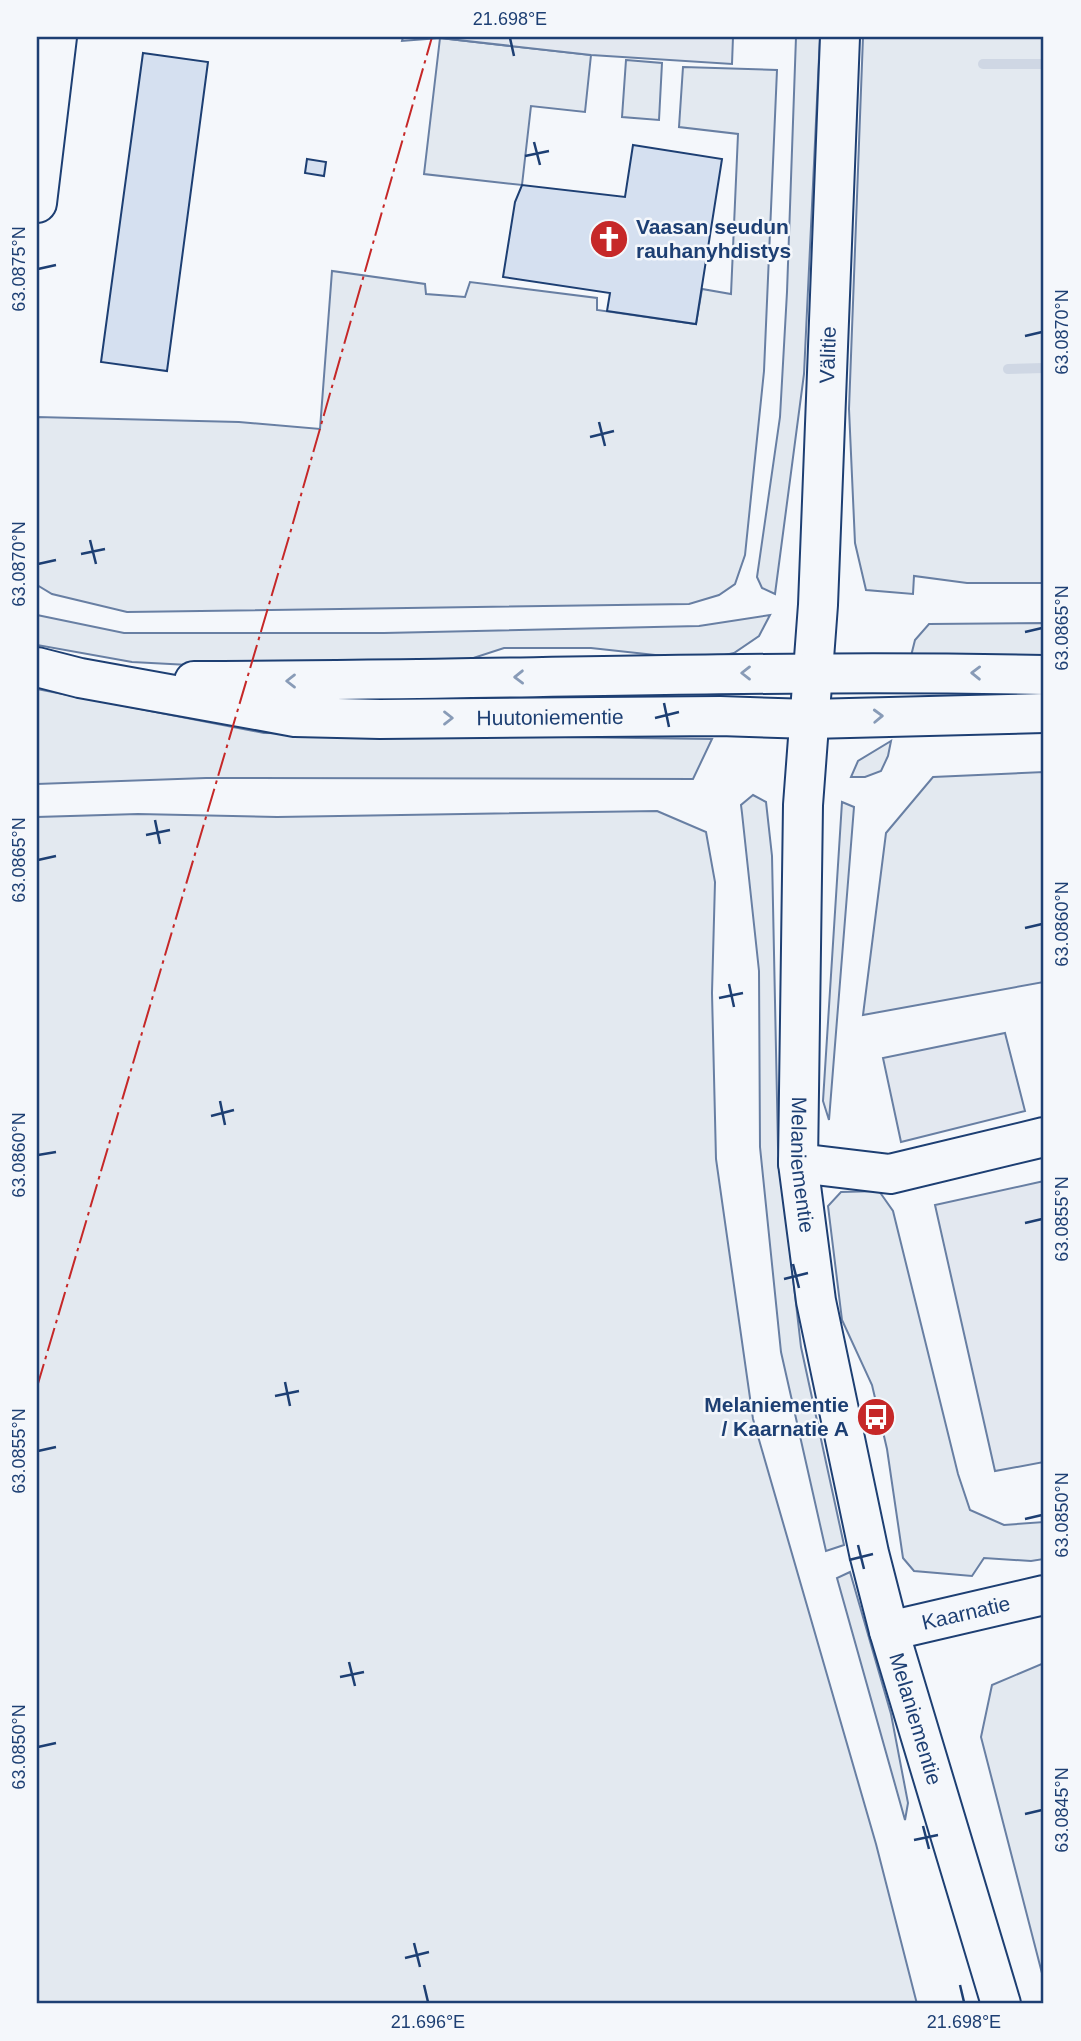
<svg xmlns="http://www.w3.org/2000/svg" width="1081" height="2041" font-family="Arial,sans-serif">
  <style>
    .green { fill: #e3e9f0; stroke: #687fa3; stroke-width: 2 }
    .parking { fill: #e3e8f0; stroke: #687fa3; stroke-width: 2 }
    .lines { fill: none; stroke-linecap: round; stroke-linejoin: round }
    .stream { stroke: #cfd7e4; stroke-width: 10 }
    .building { fill: #d5e0f0; stroke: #1d3f73; stroke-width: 2 }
    .minor-casing { stroke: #1d3f73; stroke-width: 42 }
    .major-casing { stroke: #1d3f73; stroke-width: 42 }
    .minor { stroke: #f4f7fb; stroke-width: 38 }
    .major { stroke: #f4f7fb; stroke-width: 38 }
    .power { stroke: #c62828; stroke-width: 2; stroke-dasharray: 24 5 3.5 5; stroke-linecap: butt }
    .oneway { stroke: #889bb7 }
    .ticks { fill: none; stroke: #1d3f73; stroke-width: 2.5 }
    .labels { text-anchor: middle; stroke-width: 5; stroke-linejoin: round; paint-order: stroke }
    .poi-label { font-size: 21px; font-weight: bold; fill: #1d3f73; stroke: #f4f7fb; text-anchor: start }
    .street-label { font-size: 21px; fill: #1d3f73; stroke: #f4f7fb }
    .neatline { fill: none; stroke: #1d3f73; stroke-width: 2.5 }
    .ticks-label { font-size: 18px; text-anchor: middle; fill: #1d3f73 }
  </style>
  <rect width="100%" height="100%" fill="#f4f7fb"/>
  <!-- green -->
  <g class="green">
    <path d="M796 37H820L804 374 775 594 762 588 757 577 780 417 787 292Z"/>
    <path d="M863 37H1044V583H967L914 576 913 594 866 590 855 543 849 409Z"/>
    <path d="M440 38 591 55 585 112 531 106 522 185 424 174Z"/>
    <path d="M626 60 662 63 659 120 622 117Z"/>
    <path d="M683 67 777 70 764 371 745 555 735 584 719 595 689 604 127 612 52 594 37 585V417L239 422 320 429 332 271 425 284 426 294 465 297 470 282 597 298V310L696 324 702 289 731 294 738 134 679 127Z"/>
    <path d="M37 615 124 633H384L699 626 770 615 759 636 734 653 701 660 591 648H504L455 664 284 670 132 662 37 645Z"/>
    <path d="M1044 623V656H911L915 640 929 624Z"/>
    <path d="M37 689 264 733 712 739 693 779 206 778 37 784Z"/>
    <path d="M891 741 888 756 881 771 865 777H851L858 761Z"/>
    <path d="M1044 772V982L863 1015 886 833 933 777Z"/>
    <path d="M753 795 766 802 772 856 778 1147 801 1347 844 1545 826 1551 781 1352 760 1147 759 971 742 813 741 805Z"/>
    <path d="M842 802 854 807 829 1120 823 1101Z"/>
    <path d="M657 811 706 832 715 882 712 993 716 1159 753 1419 876 1844 917 2004H37V817L138 814 277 817Z"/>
    <path d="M879 1191 893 1211 958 1474 970 1510 1004 1525 1044 1522V1559L1031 1561 984 1558 972 1576 914 1571 903 1558 887 1449 872 1385 842 1320 828 1206 841 1192Z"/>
    <path d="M850 1572 891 1714 908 1803 905 1820 837 1578Z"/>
    <path d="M1044 1663V1981L981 1737 992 1685Z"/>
  </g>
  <!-- parking -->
  <g class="parking">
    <path d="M403 37H733L732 64 591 55 440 38 402 41Z"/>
    <path d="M1005 1033 1025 1111 901 1142 883 1058Z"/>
    <path d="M1044 1181V1462L995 1471 935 1205Z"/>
  </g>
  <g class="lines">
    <!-- stream -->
    <g class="stream">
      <path d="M983 64H1044"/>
      <path d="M1008 369 1044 368"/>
    </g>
  </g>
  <!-- building -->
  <g class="building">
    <path d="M143 53 208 62 167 371 101 362Z"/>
    <path d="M633 145 722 159 696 324 607 311 610 293 503 277 515 202 522 185 625 197Z"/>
    <path d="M307 159 326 162 324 176 305 173Z"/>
  </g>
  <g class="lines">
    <!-- minor casing -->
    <g class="minor-casing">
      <g id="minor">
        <path d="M37 203 57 37"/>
        <path d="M798 1163 890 1174 1044 1137"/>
        <path id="s1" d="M889 1631 1044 1595"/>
      </g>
    </g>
    <!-- major casing -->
    <g class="major-casing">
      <g id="major">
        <path id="s2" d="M840 37 818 605 803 805 798 1163 816 1301 869 1553 889 1631 1001 2004"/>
        <path id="s3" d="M37 667 80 678 295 717 380 719 720 716 810 719 1044 713"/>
        <path d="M194 681C477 681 761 669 1044 675"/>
      </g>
    </g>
    <!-- minor -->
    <use href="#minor" class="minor"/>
    <!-- major -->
    <use href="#major" class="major"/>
    <!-- power -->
    <path class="power" d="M37 1387 289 537 432 37"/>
  </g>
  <!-- one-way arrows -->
  <defs><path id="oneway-chevron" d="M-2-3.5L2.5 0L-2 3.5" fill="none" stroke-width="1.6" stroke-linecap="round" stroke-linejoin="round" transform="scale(1.75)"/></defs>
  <g class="oneway">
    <use href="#oneway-chevron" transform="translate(746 673) rotate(180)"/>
    <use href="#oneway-chevron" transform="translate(976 673) rotate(-179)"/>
    <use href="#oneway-chevron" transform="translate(519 677) rotate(179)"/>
    <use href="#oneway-chevron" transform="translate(291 681) rotate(180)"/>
    <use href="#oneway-chevron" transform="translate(878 716) rotate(-2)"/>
    <use href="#oneway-chevron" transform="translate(448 718)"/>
  </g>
  <!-- ticks -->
  <path class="ticks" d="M510 38 514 56M534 142 540 165M525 156 549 151M38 269 56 265M1025 336 1042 332M599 422 605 446M590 437 614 431M90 540 96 564M81 554 105 549M38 564 56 560M1025 632 1042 628M664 703 669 727M655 718 679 712M155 820 160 844M146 835 170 830M38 860 56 856M1025 928 1042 924M729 984 734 1007M719 998 743 993M220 1101 225 1125M211 1116 234 1110M38 1155 56 1152M1025 1223 1042 1219M793 1264 799 1288M784 1279 808 1273M285 1382 290 1406M275 1396 299 1391M38 1451 56 1447M1025 1519 1042 1515M858 1545 864 1569M849 1560 873 1554M349 1662 355 1686M340 1677 364 1672M38 1747 56 1743M1025 1814 1042 1810M923 1826 929 1849M914 1840 938 1835M414 1943 420 1967M405 1958 429 1952M424 1985 428 2002M960 1985 964 2002"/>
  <!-- icons -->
  <defs>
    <g id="church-disc" transform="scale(2.0125)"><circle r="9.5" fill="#c62828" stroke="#f4f7fb"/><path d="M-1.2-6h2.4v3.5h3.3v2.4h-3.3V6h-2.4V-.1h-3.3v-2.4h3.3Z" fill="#fff"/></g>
    <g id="bus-disc" transform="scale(2.0125)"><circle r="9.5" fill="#c62828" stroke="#f4f7fb"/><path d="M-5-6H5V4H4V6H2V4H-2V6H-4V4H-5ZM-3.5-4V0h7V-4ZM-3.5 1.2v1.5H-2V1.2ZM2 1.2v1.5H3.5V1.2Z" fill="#fff"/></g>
  </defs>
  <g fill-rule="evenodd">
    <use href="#church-disc" x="609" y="239"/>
    <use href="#bus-disc" x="876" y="1417"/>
  </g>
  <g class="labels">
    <!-- poi labels -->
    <g class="poi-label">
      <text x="636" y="234">Vaasan seudun<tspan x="636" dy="24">rauhanyhdistys</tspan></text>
      <text x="849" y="1412" text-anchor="end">Melaniementie<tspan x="849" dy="24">/ Kaarnatie A</tspan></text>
    </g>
    <!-- street labels -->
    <g class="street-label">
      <text transform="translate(828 355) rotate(-88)" y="7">Välitie</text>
      <text dy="7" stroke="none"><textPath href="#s3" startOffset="518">Huutoniementie</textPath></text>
      <text dy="7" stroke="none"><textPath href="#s2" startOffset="1129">Melaniementie</textPath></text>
      <text dy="7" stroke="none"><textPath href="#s1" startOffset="79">Kaarnatie</textPath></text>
      <text dy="7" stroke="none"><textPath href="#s2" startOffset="1696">Melaniementie</textPath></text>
    </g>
  </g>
  <!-- border -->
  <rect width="1081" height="2041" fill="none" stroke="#f4f7fb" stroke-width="77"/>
  <rect x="38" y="38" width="1004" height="1964" class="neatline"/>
  <g class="ticks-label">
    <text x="510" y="25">21.698°E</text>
    <text transform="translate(19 269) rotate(-90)" y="6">63.0875°N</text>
    <text transform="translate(1062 332) rotate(-90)" y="6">63.0870°N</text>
    <text transform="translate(19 564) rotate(-90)" y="6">63.0870°N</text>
    <text transform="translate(1062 628) rotate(-90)" y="6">63.0865°N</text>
    <text transform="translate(19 860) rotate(-90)" y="6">63.0865°N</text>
    <text transform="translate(1062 924) rotate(-90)" y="6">63.0860°N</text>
    <text transform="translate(19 1155) rotate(-90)" y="6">63.0860°N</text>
    <text transform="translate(1062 1219) rotate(-90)" y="6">63.0855°N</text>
    <text transform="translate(19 1451) rotate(-90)" y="6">63.0855°N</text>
    <text transform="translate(1062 1515) rotate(-90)" y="6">63.0850°N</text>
    <text transform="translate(19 1747) rotate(-90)" y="6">63.0850°N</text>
    <text transform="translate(1062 1810) rotate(-90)" y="6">63.0845°N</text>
    <text x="428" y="2028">21.696°E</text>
    <text x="964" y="2028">21.698°E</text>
  </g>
</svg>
